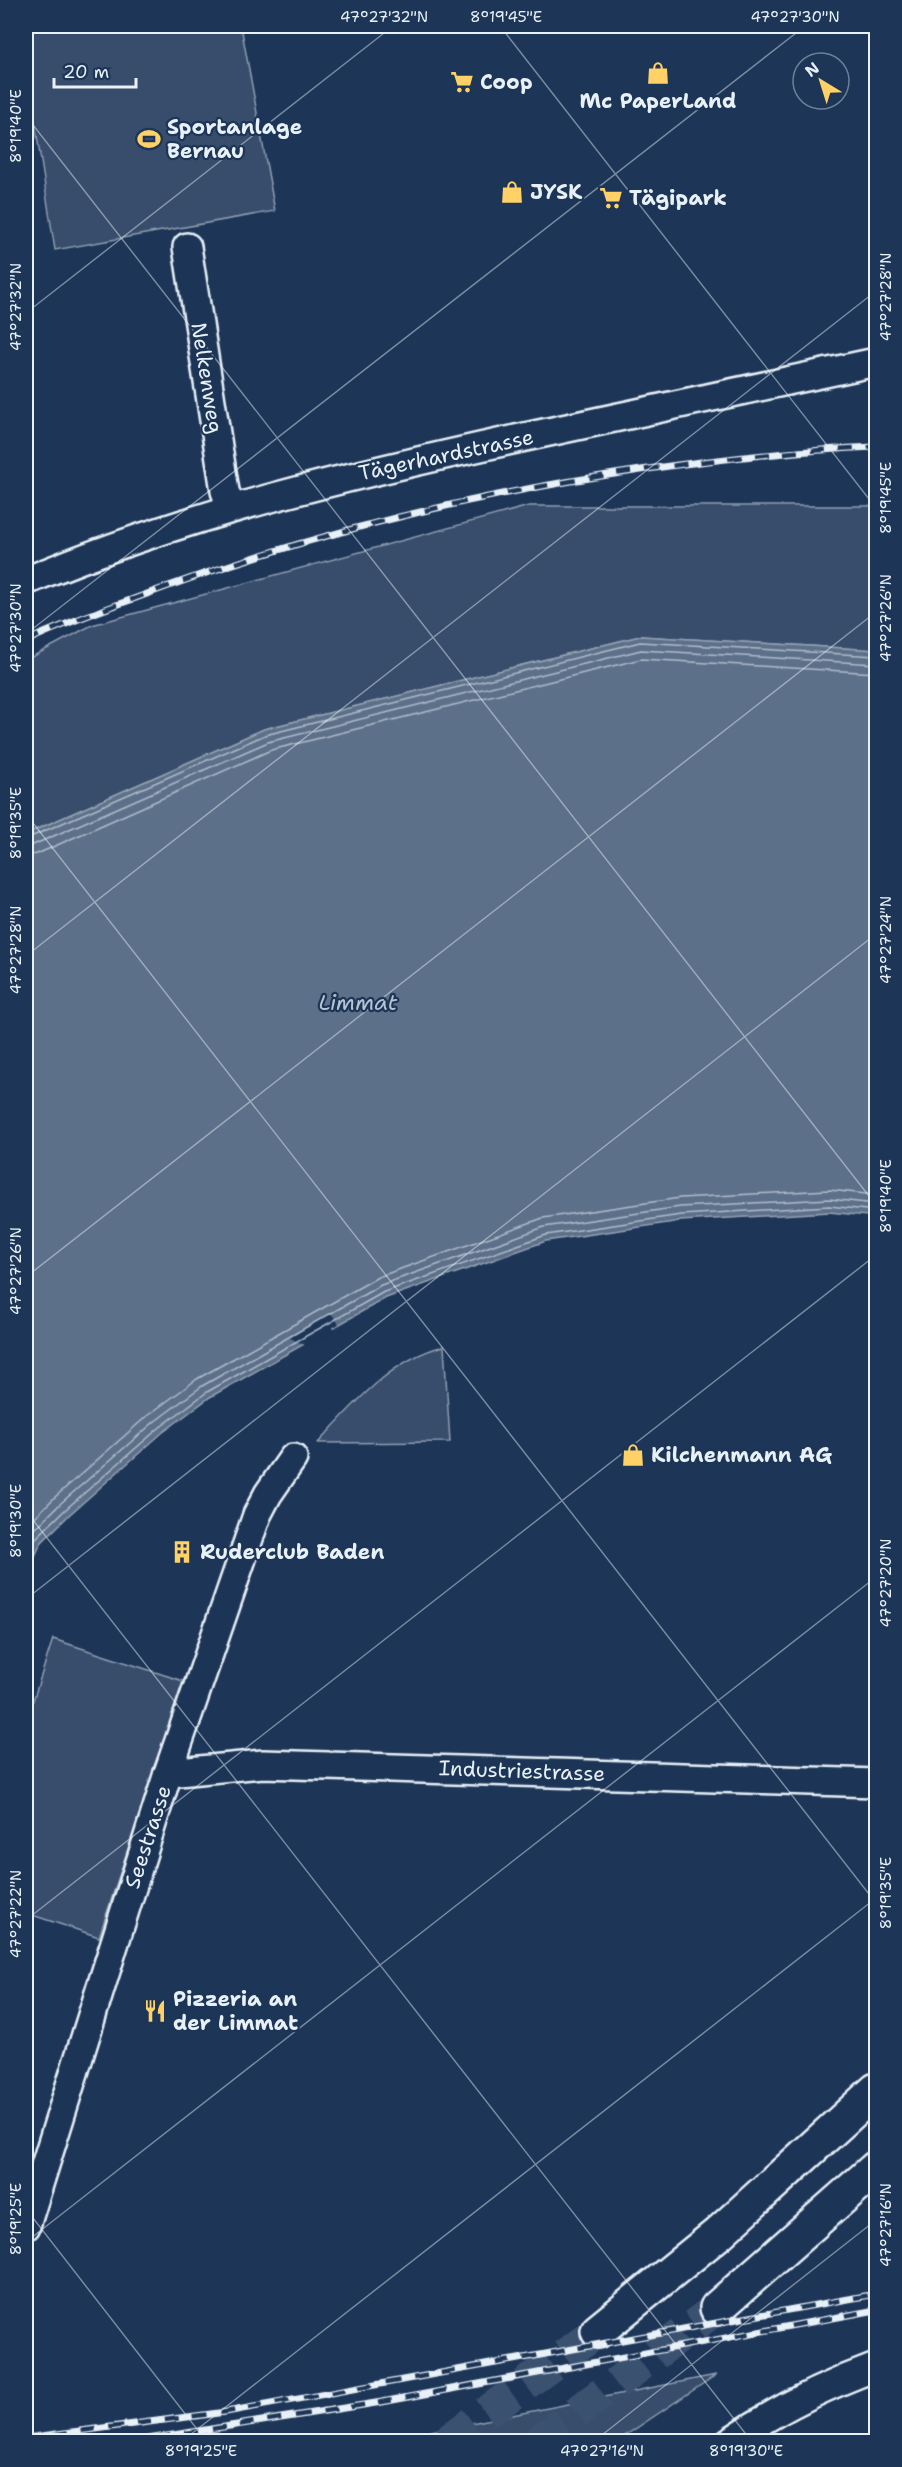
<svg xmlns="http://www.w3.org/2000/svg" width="902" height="2467" font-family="'Shantell Sans',sans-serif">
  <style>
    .green { fill: #374d6c; stroke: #909fb2; stroke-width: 1.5 }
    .water { fill: #5d7089; stroke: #95a4b5; stroke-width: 1.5 }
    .pier { fill: #1d3557 }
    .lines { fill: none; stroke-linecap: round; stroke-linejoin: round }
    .shore { stroke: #b0bdcc; stroke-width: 1.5 }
    .motorway-tunnel { stroke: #3b516f; stroke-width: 33; stroke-dasharray: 33 16; stroke-linecap: butt }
    .minor-casing { stroke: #e8f1f8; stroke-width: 32 }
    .motorway-casing { stroke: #e8f1f8; stroke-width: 38 }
    .minor { stroke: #1d3557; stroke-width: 27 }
    .motorway { stroke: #1d3557; stroke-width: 33 }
    .rail-casing { stroke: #e8f1f8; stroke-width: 7 }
    .rail { stroke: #1d3557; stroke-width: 4.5; stroke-dasharray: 14; stroke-linecap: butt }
    .ticks { fill: none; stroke: #e8f1f8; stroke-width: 1.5; stroke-opacity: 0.45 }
    .labels { text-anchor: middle; stroke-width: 4.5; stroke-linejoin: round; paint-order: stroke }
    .poi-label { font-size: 21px; font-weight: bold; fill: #e8f1f8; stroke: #1d3557; text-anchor: start }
    .street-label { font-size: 21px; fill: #e8f1f8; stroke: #1d3557 }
    .water-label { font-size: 22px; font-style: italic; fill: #b7c4d1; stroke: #1d3557 }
    .neatline { fill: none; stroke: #e8f1f8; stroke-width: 2 }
    .ticks-label { font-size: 15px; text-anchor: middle; fill: #e8f1f8 }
  </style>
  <rect width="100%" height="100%" fill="#1d3557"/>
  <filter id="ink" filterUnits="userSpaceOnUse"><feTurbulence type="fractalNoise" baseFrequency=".0167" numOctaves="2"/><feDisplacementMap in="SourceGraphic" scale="12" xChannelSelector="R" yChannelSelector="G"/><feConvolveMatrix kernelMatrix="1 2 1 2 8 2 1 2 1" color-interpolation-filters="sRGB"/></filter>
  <g filter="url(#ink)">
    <!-- green -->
    <g class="green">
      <path d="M26 26H241L275 211 55 250 26 66Z"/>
      <path d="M529 506H876V650L640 636 264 729 26 834V660L92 625Z"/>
      <path d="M444 1346 450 1442 318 1443C353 1405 391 1359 444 1346Z"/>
      <path d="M53 1639 183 1681 99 1937 26 1913V1722Z"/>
      <path d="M716 2375 617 2441H380Z"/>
    </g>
    <!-- water -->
    <path class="water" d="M640 636 876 650V1217L829 1212 681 1221 546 1241 386 1298 210 1397 162 1433 70 1514 41 1543 26 1576V834L264 729Z"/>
    <!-- pier -->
    <path class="pier" d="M331 1313 339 1324 332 1328 333 1331 307 1346 290 1338Z"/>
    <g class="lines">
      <!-- shore -->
      <g class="shore">
        <path d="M26 839 265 735 640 642 876 656"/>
        <path d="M26 847 33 845 268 742 641 650 876 664"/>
        <path d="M26 856 37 854 271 750 641 659 876 673"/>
        <path d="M26 1526 55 1497 147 1416 197 1379 378 1277 543 1218 680 1198 829 1190 876 1195"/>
        <path d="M26 1543 31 1533 61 1503 154 1422 202 1386 381 1285 544 1227 680 1207 829 1199 876 1204"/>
        <path d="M26 1561 36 1538 66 1509 159 1428 207 1392 384 1292 546 1235 681 1215 829 1206 876 1211"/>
      </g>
      <!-- motorway-tunnel -->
      <g class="motorway-tunnel">
        <path d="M446 2442 598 2331"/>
        <path d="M537 2442 717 2308"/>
      </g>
      <!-- minor casing -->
      <g class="minor-casing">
        <g id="minor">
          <path d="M187 247 225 491 231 508"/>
          <path d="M26 581C188 513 359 473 530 436 646 411 761 386 876 362"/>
          <path d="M168 1773 263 1764 876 1783"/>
          <path d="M26 2226 168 1773 257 1515 268 1494 293 1458"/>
          <path d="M729 2442C775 2410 824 2386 876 2367"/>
        </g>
      </g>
      <!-- motorway casing -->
      <g class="motorway-casing">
        <g id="motorway">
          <path d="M717 2308 876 2168"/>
          <path d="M598 2331 719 2233 876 2090"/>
        </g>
      </g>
      <!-- minor -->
      <use href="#minor" class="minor"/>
      <!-- motorway -->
      <use href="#motorway" class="motorway"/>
      <!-- rail casing -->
      <g class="rail-casing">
        <g id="rail">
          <path d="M26 641C61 625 99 611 136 598 299 537 468 495 641 470 719 459 798 450 876 447"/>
          <path d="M26 2438 226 2412 876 2294"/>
          <path d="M129 2442 382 2402 876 2310"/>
        </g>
      </g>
      <!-- rail -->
      <use href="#rail" class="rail"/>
    </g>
  </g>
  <!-- ticks -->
  <path class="ticks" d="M500 26 876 508M26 116 876 1205M26 313 393 26M26 634 805 26M26 814 876 1903M26 956 876 291M26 1277 876 612M26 1511 752 2442M26 1599 876 934M26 1920 876 1255M26 2209 207 2442M26 2242 876 1577M181 2442 876 1898M593 2442 876 2220"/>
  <!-- icons -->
  <defs>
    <g id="shop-bare" transform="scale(1.8)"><path d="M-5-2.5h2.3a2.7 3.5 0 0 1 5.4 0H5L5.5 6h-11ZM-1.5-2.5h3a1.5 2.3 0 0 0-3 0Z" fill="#ffd166" stroke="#1d3557" stroke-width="2.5" paint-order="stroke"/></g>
    <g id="supermarket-bare" transform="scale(1.8)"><path d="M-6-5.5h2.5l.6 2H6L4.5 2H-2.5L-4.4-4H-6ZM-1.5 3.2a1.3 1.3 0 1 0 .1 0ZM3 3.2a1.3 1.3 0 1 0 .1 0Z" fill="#ffd166" stroke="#1d3557" stroke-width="2.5" paint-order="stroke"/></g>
    <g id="stadium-bare" transform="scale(1.8)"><path d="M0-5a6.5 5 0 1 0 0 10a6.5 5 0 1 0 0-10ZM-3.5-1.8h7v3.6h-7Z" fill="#ffd166" stroke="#1d3557" stroke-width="2.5" paint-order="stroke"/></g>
    <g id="building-bare" transform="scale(1.8)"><path d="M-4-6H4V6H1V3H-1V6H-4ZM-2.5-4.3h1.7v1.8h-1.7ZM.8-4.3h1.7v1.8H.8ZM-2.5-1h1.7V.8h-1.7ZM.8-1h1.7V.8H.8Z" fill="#ffd166" stroke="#1d3557" stroke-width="2.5" paint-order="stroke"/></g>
    <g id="restaurant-bare" transform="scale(1.8)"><path d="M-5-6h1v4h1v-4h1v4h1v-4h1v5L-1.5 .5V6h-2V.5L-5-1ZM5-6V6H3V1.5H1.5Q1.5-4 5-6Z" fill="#ffd166" stroke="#1d3557" stroke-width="2.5" paint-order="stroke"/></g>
  </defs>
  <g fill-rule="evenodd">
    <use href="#shop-bare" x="658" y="73"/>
    <use href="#supermarket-bare" x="462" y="82"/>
    <use href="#stadium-bare" x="149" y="139"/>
    <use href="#shop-bare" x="512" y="192"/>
    <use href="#supermarket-bare" x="611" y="198"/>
    <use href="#shop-bare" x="633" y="1455"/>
    <use href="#building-bare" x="182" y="1552"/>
    <use href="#restaurant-bare" x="155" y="2011"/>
  </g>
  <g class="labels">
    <!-- poi labels -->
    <g class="poi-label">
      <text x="480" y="89">Coop</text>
      <text x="658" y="108" text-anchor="middle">Mc PaperLand</text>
      <text x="167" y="134">Sportanlage<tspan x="167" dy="24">Bernau</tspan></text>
      <text x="530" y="199">JYSK</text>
      <text x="629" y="205">Tägipark</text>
      <text x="651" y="1462">Kilchenmann AG</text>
      <text x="200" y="1559">Ruderclub Baden</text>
      <text x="173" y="2006">Pizzeria an<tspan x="173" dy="24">der Limmat</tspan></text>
    </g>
    <!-- street labels -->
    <g class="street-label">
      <text transform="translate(207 378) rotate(81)" y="7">Nelkenweg</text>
      <text transform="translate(446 455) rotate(-12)" y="7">Tägerhardstrasse</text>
      <text transform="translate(522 1771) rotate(2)" y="7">Industriestrasse</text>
      <text transform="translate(148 1837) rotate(-72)" y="7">Seestrasse</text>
    </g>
    <!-- water labels -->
    <g class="water-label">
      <text x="358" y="1010">Limmat</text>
    </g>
  </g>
  <!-- margin -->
  <rect width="902" height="2467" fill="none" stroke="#1d3557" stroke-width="66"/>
  <!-- north arrow -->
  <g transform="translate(821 81) rotate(322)"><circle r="28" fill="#1d3557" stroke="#6e8097" stroke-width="1.5"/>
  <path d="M0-4.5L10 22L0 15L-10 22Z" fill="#ffd166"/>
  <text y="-9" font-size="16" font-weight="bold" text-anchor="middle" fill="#e8f1f8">N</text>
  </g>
  <!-- scale -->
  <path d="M54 78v9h82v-9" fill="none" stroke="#e8f1f8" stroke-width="3"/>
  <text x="63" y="78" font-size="18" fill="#e8f1f8" stroke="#1d3557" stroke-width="4.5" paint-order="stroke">20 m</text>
  <rect x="33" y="33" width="836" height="2401" class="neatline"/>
  <g class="ticks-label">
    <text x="384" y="22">47°27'32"N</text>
    <text x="506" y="22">8°19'45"E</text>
    <text x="795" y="22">47°27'30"N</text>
    <text transform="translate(16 126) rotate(-90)" y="5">8°19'40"E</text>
    <text transform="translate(886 297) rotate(-90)" y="5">47°27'28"N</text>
    <text transform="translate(16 307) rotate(-90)" y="5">47°27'32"N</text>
    <text transform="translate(886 498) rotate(-90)" y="5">8°19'45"E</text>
    <text transform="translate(886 618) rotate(-90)" y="5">47°27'26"N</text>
    <text transform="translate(16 628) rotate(-90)" y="5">47°27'30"N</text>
    <text transform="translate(16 823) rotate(-90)" y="5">8°19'35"E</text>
    <text transform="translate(886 940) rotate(-90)" y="5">47°27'24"N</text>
    <text transform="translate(16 950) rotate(-90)" y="5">47°27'28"N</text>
    <text transform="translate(886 1196) rotate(-90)" y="5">8°19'40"E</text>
    <text transform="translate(16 1271) rotate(-90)" y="5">47°27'26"N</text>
    <text transform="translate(16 1521) rotate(-90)" y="5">8°19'30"E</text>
    <text transform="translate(886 1583) rotate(-90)" y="5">47°27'20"N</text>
    <text transform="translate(886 1893) rotate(-90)" y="5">8°19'35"E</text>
    <text transform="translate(16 1914) rotate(-90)" y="5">47°27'22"N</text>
    <text transform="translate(16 2219) rotate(-90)" y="5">8°19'25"E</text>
    <text transform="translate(886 2225) rotate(-90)" y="5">47°27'16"N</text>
    <text x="201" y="2456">8°19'25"E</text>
    <text x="602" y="2456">47°27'16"N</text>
    <text x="746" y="2456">8°19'30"E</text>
  </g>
</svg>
